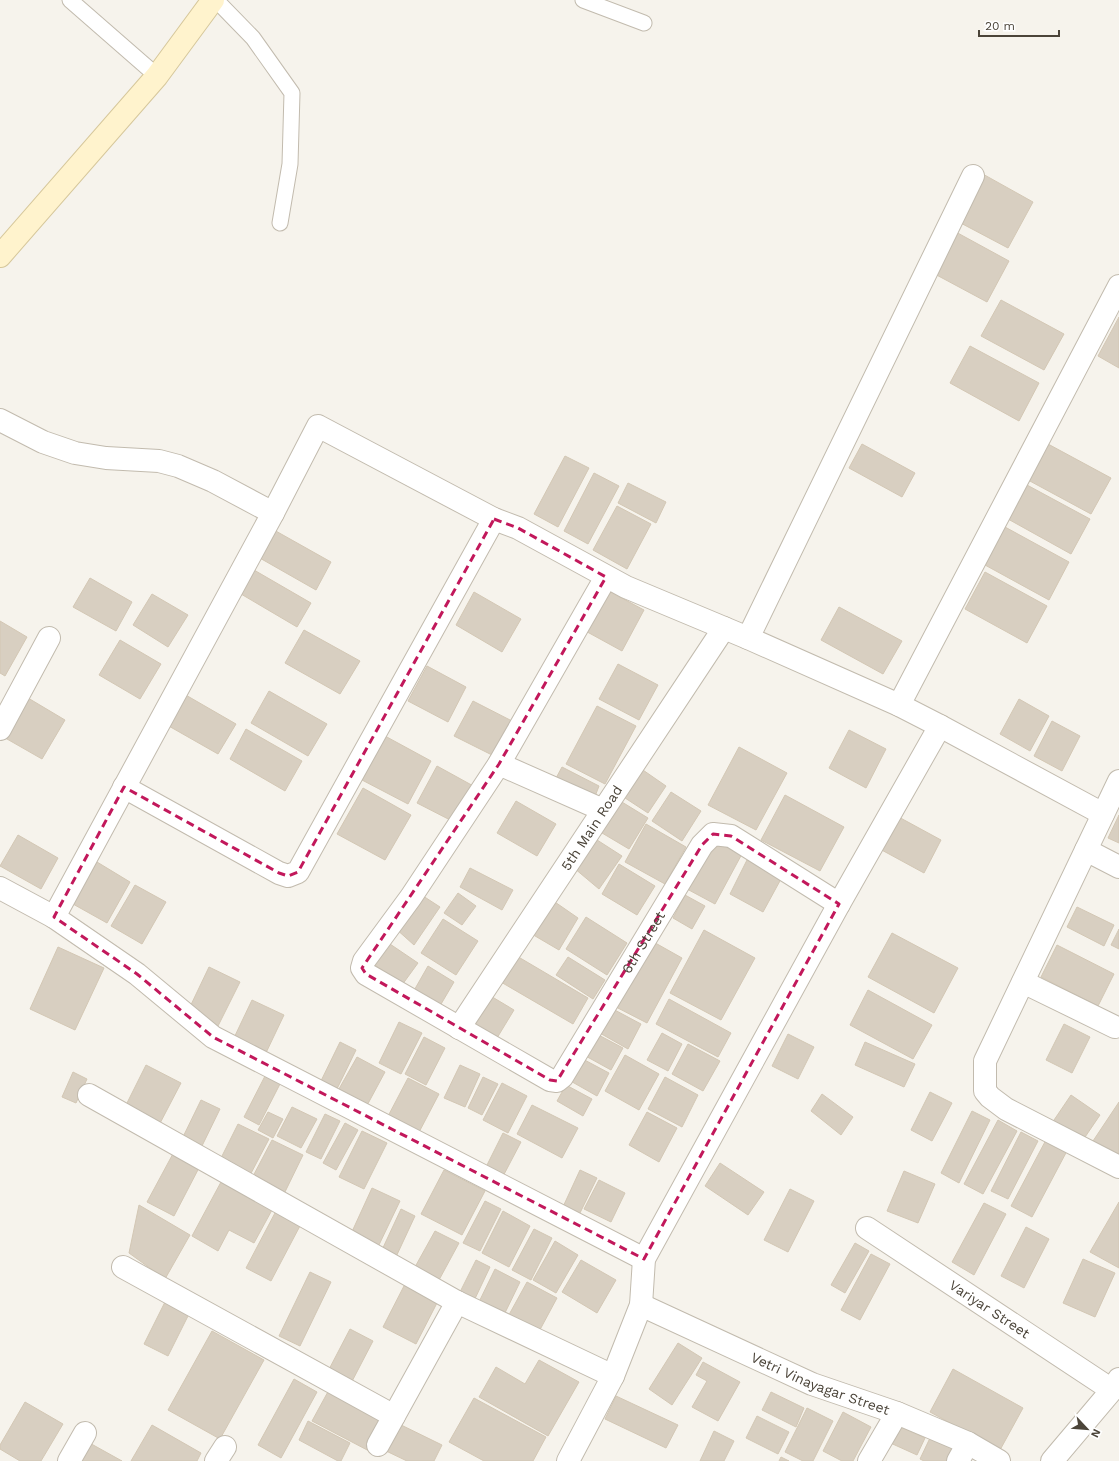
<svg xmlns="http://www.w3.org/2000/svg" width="1119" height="1461" font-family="'Work Sans',sans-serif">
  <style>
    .building { fill: #d8cfc1; stroke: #d3c7b4 }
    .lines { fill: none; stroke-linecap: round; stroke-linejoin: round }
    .lane-casing { stroke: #c2bbae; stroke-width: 17 }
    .street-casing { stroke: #c2bbae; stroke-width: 24 }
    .secondary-casing { stroke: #d6c79b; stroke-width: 24 }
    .lane { stroke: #fff; stroke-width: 15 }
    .street { stroke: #fff; stroke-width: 22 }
    .secondary { stroke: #fff3cd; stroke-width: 22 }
    .marked { fill: none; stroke: #c2185b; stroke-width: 3; stroke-dasharray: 8 5; stroke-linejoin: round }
    .labels { text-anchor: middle; stroke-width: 4; stroke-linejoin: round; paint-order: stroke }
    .street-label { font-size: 14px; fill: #4b4439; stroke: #fff }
  </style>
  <rect width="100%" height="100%" fill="#f6f3ec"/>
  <!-- building -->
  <g class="building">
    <path d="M981 173 1033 202 1008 248 955 220Z"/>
    <path d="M954 231 1009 261 987 302 931 272Z"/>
    <path d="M1001 300 1064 334 1044 370 981 336Z"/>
    <path d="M1119 317V368L1098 356Z"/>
    <path d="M970 346 1039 383 1019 421 950 383Z"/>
    <path d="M862 444 915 473 902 497 849 468Z"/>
    <path d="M1048 444 1111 478 1091 514 1028 480Z"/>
    <path d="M565 456 589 468 558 527 534 514Z"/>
    <path d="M594 473 619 486 588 544 564 531Z"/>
    <path d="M628 483 666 502 656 523 618 503Z"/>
    <path d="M1027 485 1090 519 1071 554 1008 519Z"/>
    <path d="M617 506 651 524 627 569 593 550Z"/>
    <path d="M1005 527 1069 562 1049 600 985 565Z"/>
    <path d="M274 530 331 562 316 590 258 557Z"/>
    <path d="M254 570 311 603 297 627 241 594Z"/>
    <path d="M985 572 1047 606 1027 643 965 609Z"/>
    <path d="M90 578 132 602 116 631 73 607Z"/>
    <path d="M603 588 644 610 622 651 580 628Z"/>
    <path d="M474 592 521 619 502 652 456 625Z"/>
    <path d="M152 594 188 615 168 647 133 625Z"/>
    <path d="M839 607 902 641 883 674 821 640Z"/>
    <path d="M0 621 27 637 5 676 0 673Z"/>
    <path d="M304 630 360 661 340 694 285 663Z"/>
    <path d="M120 640 161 664 140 699 99 675Z"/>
    <path d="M618 664 658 685 639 720 599 699Z"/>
    <path d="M427 666 466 687 448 722 408 701Z"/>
    <path d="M269 691 327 724 308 756 251 723Z"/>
    <path d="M184 694 236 724 218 754 167 725Z"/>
    <path d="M23 695 65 720 42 759 0 735Z"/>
    <path d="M1019 699 1049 716 1030 751 1000 734Z"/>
    <path d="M473 701 512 721 494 756 454 736Z"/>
    <path d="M597 706 636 726 605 784 566 764Z"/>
    <path d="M1052 721 1080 736 1062 771 1034 756Z"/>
    <path d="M246 729 302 761 285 791 230 759Z"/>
    <path d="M849 730 886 749 866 788 829 768Z"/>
    <path d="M385 736 431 761 408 804 362 780Z"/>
    <path d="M739 747 787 773 756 830 708 805Z"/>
    <path d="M437 766 477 788 458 824 417 803Z"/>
    <path d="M562 767 599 786 594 799 555 780Z"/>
    <path d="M640 768 666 786 648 813 622 796Z"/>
    <path d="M363 788 411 815 385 860 337 834Z"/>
    <path d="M671 792 701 811 682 841 652 821Z"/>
    <path d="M785 795 844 827 820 871 761 840Z"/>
    <path d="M617 799 648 818 629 849 597 830Z"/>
    <path d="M516 801 556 824 537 856 497 833Z"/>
    <path d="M895 815 941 840 924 873 878 848Z"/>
    <path d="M1119 815V843L1108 838Z"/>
    <path d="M646 824 686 847 665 884 625 862Z"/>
    <path d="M18 835 58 858 41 889 0 866Z"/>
    <path d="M715 837 743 852 715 904 687 889Z"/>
    <path d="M594 838 622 856 599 889 574 868Z"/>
    <path d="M747 860 781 879 763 912 730 894Z"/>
    <path d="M97 862 130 882 107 923 73 904Z"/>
    <path d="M619 864 655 886 637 915 602 894Z"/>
    <path d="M470 868 513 890 502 910 460 887Z"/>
    <path d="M135 885 166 902 142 944 111 926Z"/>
    <path d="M458 893 476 906 462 925 444 913Z"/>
    <path d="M420 894 440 907 414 945 395 928Z"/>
    <path d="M685 895 705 906 692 929 673 918Z"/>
    <path d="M552 900 578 918 559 950 530 933Z"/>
    <path d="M1077 907 1114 925 1104 946 1067 927Z"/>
    <path d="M586 917 627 943 607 975 566 949Z"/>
    <path d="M443 919 478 941 456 975 421 953Z"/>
    <path d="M1119 929V949L1111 945Z"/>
    <path d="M704 930 755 958 721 1020 670 993Z"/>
    <path d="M892 933 958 968 934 1013 868 977Z"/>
    <path d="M650 940 682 958 647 1023 614 1006Z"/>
    <path d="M387 942 418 963 402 985 372 963Z"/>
    <path d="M1057 945 1114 974 1098 1006 1041 977Z"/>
    <path d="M58 947 104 968 75 1030 30 1009Z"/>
    <path d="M510 952 588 998 573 1024 494 978Z"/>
    <path d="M568 957 605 980 593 999 556 975Z"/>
    <path d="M428 966 454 982 437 1011 412 994Z"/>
    <path d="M209 967 240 982 218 1026 188 1011Z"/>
    <path d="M868 990 932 1025 913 1059 850 1025Z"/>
    <path d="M489 995 514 1010 497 1038 472 1023Z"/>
    <path d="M669 999 731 1033 718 1057 656 1024Z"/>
    <path d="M252 1000 284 1015 264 1057 232 1042Z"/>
    <path d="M611 1008 641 1024 628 1049 598 1032Z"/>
    <path d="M399 1022 422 1033 401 1074 379 1063Z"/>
    <path d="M1064 1024 1090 1037 1072 1073 1046 1060Z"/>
    <path d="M593 1032 623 1048 611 1070 582 1054Z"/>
    <path d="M662 1033 682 1044 668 1071 647 1060Z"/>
    <path d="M788 1034 814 1047 798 1079 772 1066Z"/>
    <path d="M424 1037 445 1048 426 1085 405 1074Z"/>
    <path d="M340 1042 356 1050 334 1095 318 1087Z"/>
    <path d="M865 1042 915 1064 904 1087 855 1065Z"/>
    <path d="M688 1044 720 1061 703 1091 672 1074Z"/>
    <path d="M625 1055 659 1074 639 1110 605 1091Z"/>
    <path d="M357 1057 385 1072 364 1111 335 1096Z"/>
    <path d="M579 1057 609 1073 597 1096 567 1079Z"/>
    <path d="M146 1065 181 1083 157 1129 123 1111Z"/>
    <path d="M460 1065 480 1074 465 1107 444 1098Z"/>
    <path d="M73 1072 87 1079 76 1103 62 1097Z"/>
    <path d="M265 1076 280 1084 259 1125 244 1117Z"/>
    <path d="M483 1077 498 1084 482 1115 468 1108Z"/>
    <path d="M665 1077 698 1095 682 1127 648 1109Z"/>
    <path d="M408 1078 439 1094 417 1136 386 1120Z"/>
    <path d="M502 1083 527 1096 508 1133 483 1120Z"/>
    <path d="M566 1085 592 1099 583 1116 557 1101Z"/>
    <path d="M930 1092 952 1103 932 1141 911 1130Z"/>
    <path d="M822 1094 853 1117 841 1135 811 1111Z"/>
    <path d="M1071 1095 1100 1115 1081 1143 1052 1123Z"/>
    <path d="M201 1100 220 1109 200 1150 181 1141Z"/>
    <path d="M1119 1102V1153L1117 1157 1093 1141Z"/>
    <path d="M532 1105 578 1128 562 1158 517 1134Z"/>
    <path d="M292 1107 317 1119 301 1148 277 1136Z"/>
    <path d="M972 1111 990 1120 959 1183 941 1173Z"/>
    <path d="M268 1112 283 1119 273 1138 258 1130Z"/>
    <path d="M647 1112 677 1128 659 1162 629 1145Z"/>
    <path d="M325 1114 340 1121 321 1159 306 1152Z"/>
    <path d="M998 1120 1017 1131 983 1194 964 1184Z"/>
    <path d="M345 1123 358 1130 336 1170 323 1163Z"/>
    <path d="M238 1124 269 1139 248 1179 218 1164Z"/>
    <path d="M362 1131 387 1143 364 1189 339 1177Z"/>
    <path d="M1021 1132 1038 1141 1008 1199 991 1191Z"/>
    <path d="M503 1133 521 1142 500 1182 483 1173Z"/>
    <path d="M1047 1138 1068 1149 1032 1217 1011 1206Z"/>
    <path d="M272 1140 303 1155 283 1196 251 1180Z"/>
    <path d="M175 1150 201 1164 174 1216 147 1202Z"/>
    <path d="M720 1163 764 1192 748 1215 705 1186Z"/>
    <path d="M444 1170 485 1191 462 1235 421 1214Z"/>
    <path d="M580 1170 597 1178 578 1217 562 1209Z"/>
    <path d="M904 1171 935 1184 918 1223 887 1211Z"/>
    <path d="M599 1180 625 1193 611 1222 584 1209Z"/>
    <path d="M221 1182 272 1210 254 1243 229 1230 218 1251 192 1236Z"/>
    <path d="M372 1188 400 1201 377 1249 350 1236Z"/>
    <path d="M790 1189 814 1201 788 1252 764 1240Z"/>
    <path d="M485 1201 501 1209 480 1251 463 1243Z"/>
    <path d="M1119 1202V1268L1090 1252Z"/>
    <path d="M984 1203 1006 1214 974 1275 952 1262Z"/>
    <path d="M139 1205 190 1235 165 1279 129 1253Z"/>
    <path d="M401 1209 415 1216 395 1259 381 1252Z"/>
    <path d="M276 1211 301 1224 271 1281 246 1268Z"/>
    <path d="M503 1211 530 1226 509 1267 482 1253Z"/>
    <path d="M1026 1227 1049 1239 1024 1288 1001 1276Z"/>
    <path d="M534 1229 552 1238 531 1280 512 1270Z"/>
    <path d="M435 1231 459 1243 439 1280 415 1267Z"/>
    <path d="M555 1241 578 1255 556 1293 533 1280Z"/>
    <path d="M855 1243 869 1251 845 1293 831 1285Z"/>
    <path d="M871 1254 890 1264 860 1320 841 1310Z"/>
    <path d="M1083 1259 1115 1273 1095 1317 1063 1303Z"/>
    <path d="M476 1260 490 1267 472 1305 457 1298Z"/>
    <path d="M581 1260 616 1280 597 1313 562 1292Z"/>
    <path d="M495 1269 520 1282 502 1319 477 1306Z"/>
    <path d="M310 1272 331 1282 300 1346 279 1336Z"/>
    <path d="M527 1282 557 1298 535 1339 505 1322Z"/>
    <path d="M405 1284 438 1301 416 1344 383 1327Z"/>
    <path d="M167 1298 191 1310 168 1356 144 1344Z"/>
    <path d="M350 1329 373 1341 348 1389 325 1377Z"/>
    <path d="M212 1331 264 1360 220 1439 168 1410Z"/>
    <path d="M678 1343 702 1358 672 1405 649 1389Z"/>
    <path d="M539 1360 579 1382 548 1436 479 1397 496 1367 525 1384Z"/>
    <path d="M703 1362 740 1382 718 1421 692 1407 707 1381 696 1375Z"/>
    <path d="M953 1369 1023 1408 1000 1450 930 1412Z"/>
    <path d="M294 1379 317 1392 281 1458 258 1445Z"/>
    <path d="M330 1388 389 1418 371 1452 312 1421Z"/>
    <path d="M771 1392 804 1408 796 1427 762 1410Z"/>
    <path d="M616 1396 678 1425 666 1448 605 1419Z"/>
    <path d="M474 1398 546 1437 533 1461H484L449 1442Z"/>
    <path d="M25 1402 63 1424 41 1461H20L0 1449V1445Z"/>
    <path d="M807 1408 833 1421 813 1461H803L785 1452Z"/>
    <path d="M843 1412 871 1427 853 1461H842L823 1451Z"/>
    <path d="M757 1416 789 1432 778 1454 746 1438Z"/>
    <path d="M308 1421 350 1443 341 1461H338L299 1440Z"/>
    <path d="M395 1422 442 1445 434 1461H407L382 1449Z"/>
    <path d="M894 1424 925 1438 917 1455 886 1441Z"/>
    <path d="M152 1425 201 1453 197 1461H131Z"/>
    <path d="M714 1431 734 1441 724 1461H700Z"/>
    <path d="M930 1438 959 1452 955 1461H924L920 1459Z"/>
    <path d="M86 1441 122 1461H74Z"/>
    <path d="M781 1457 789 1461H779Z"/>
  </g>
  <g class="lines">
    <!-- lane casing -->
    <g class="lane-casing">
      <g id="lane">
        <path d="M70 0 157 76"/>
        <path d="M216 0 253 38 292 93 290 164 280 223"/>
        <path d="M583 0 644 23"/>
      </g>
    </g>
    <!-- street casing -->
    <g class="street-casing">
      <g id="street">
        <path d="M0 420 43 442 75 453 106 458 159 461 178 466 213 481 273 513"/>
        <path id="s1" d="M606 577 499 764 411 897 364 961 362 968 366 974 550 1080 557 1081 562 1077 702 845 713 834 731 836 839 904"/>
        <path d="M748 638 973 176"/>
        <path d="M899 705 1119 286"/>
        <path d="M0 729 49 638"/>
        <path d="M499 764 603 810"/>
        <path d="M1119 781 985 1061V1091L990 1097 1006 1109 1119 1167"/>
        <path d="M124 787 279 873 288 876 298 872 494 519"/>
        <path d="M1086 850 1119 867"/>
        <path d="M0 888 54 917 137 974 213 1037 644 1259"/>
        <path d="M54 917 273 513 318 426 494 519 518 528 626 587 748 638 899 705 940 726 1103 814"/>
        <path d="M1023 982 1115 1027"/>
        <path id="s2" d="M459 1028 724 628"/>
        <path d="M89 1095 457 1302 613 1376"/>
        <path id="s3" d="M867 1228 1112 1390"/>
        <path d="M123 1267 394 1416"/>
        <path id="s4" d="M641 1305 812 1384 897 1413 968 1443 999 1461"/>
        <path d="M378 1445 457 1302"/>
        <path d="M69 1461 85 1433"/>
        <path d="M216 1461 225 1447"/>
        <path d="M568 1461 613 1376 641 1305 644 1259 839 904 940 726"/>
        <path d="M869 1461 897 1413"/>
        <path d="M958 1461 968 1443"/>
        <path d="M1052 1461 1112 1390 1119 1379"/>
      </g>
    </g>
    <!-- secondary casing -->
    <g class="secondary-casing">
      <path id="secondary" d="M0 256 157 76 213 0"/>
    </g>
    <!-- lane -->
    <use href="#lane" class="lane"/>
    <!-- street -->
    <use href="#street" class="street"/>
    <!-- secondary -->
    <use href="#secondary" class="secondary"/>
  </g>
  <!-- marked area -->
  <path class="marked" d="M494 519 518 528 606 577 499 764 362 968 366 974 550 1080 557 1081 702 845 713 834 731 836 839 904 644 1259 213 1037 137 974 54 917 124 787 279 873 288 876 298 872Z"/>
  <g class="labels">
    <!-- street labels -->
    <g class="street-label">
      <text dy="5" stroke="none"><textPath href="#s2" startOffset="240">5th Main Road</textPath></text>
      <text dy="5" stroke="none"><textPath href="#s1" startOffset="852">6th Street</textPath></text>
      <text dy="5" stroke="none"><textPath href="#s3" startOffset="147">Variyar Street</textPath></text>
      <text dy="5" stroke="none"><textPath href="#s4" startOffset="196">Vetri Vinayagar Street</textPath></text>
    </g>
  </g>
  <!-- north arrow -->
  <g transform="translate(1087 1429) rotate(116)" stroke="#ffffff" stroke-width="3" paint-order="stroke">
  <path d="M0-3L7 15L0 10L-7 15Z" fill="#4b4439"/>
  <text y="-6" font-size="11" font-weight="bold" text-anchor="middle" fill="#4b4439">N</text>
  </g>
  <!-- scale -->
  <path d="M979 30v6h80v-6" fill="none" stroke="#4b4439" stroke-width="2"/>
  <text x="985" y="30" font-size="12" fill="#4b4439" stroke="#ffffff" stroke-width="3" paint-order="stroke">20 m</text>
</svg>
